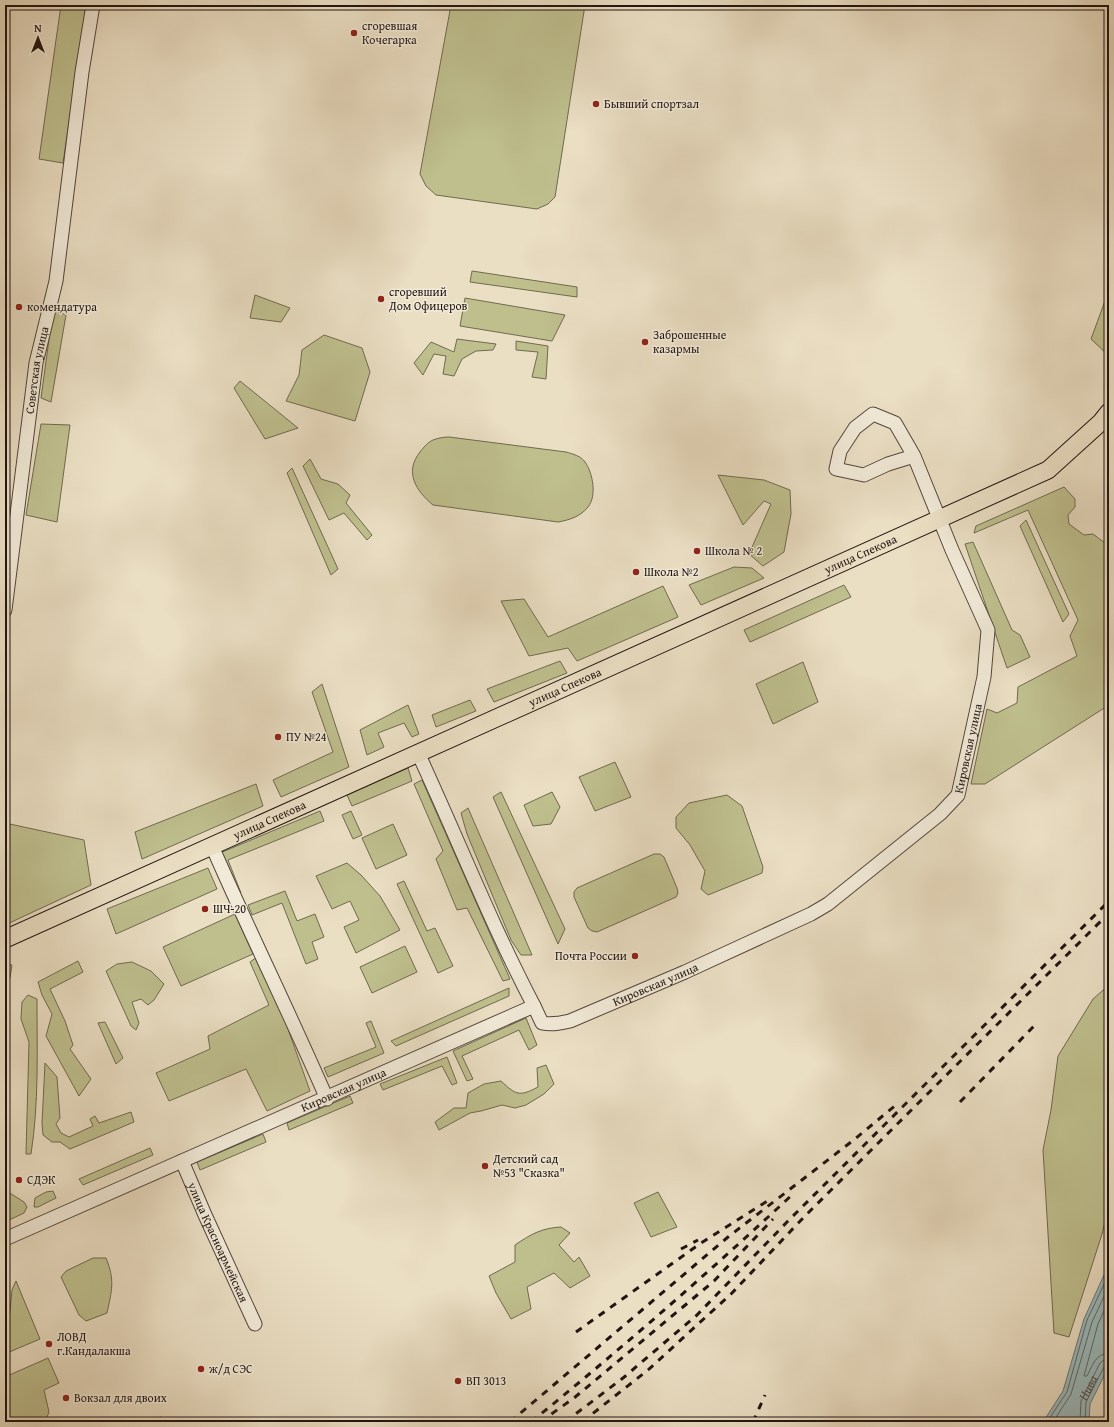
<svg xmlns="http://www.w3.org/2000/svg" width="1114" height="1427" font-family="'Gentium Book Plus',serif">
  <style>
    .green { fill: #bfbf8e; stroke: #706a50 }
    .water { fill: #9bbabd; stroke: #6a7878 }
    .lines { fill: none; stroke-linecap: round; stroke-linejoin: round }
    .shore { stroke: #5e6867; stroke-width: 1 }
    .minor-casing { stroke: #53473e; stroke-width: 15 }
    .major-casing { stroke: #211511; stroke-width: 19 }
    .minor { stroke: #f1ead8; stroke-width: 13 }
    .major { stroke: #eadec3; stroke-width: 17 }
    .rail { stroke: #211511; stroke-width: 3; stroke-dasharray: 7 7; stroke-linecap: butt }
    .poi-dot { fill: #8f2418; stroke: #f1ead8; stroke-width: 1.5 }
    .labels { text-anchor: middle; stroke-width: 3; stroke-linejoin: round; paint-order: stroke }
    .poi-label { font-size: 12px; fill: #211511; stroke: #f1ead8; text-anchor: start }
    .street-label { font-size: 12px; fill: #211511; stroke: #f1ead8 }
    .water-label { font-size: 13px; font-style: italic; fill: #4c4f4d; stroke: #f1ead8 }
  </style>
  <rect width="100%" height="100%" fill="#eadec3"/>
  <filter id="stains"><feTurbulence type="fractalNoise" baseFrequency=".005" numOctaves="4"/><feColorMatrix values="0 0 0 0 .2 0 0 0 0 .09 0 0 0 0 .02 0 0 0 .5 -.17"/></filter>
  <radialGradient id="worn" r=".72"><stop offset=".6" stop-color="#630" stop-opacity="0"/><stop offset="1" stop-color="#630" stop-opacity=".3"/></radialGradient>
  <!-- green -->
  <g class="green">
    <path d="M61 5H86L63 163 39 159Z"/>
    <path d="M451 5H585L555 197 548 204 537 209 436 195 426 186 420 174Z"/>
    <path d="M472 271 577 287V297L470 282Z"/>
    <path d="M1109 290V356L1091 339Z"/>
    <path d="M255 295 290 308 281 322 250 318Z"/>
    <path d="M465 298 565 315 552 341 460 326Z"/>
    <path d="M53 310 66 315 51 402 41 398Z"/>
    <path d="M324 335 362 348 370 372 355 421 286 401 299 375 302 350Z"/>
    <path d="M457 339 496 344 493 350 476 351 462 359 454 376 443 374 446 356 434 354 423 375 414 363 431 342 454 352Z"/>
    <path d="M516 341 548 346 546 379 532 377 538 352 516 350Z"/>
    <path d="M240 381 298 428 265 439 234 388Z"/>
    <path d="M41 424 70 425 57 522 26 515Z"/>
    <path d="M449 437 566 452C573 454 581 456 585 462 593 473 597 496 588 507 581 516 570 520 558 522L433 505C416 491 404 472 420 452 423 448 428 442 433 440 438 438 444 437 449 437Z"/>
    <path d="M310 459 321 479 338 484 350 495 346 503 372 535 367 540 344 513 329 520 303 466Z"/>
    <path d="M292 468 338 569 331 575 287 473Z"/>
    <path d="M718 475 764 480 790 490 791 514 784 552 763 566 749 554 771 504 764 501 743 525Z"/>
    <path d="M1064 487 1075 499V507L1068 515 1069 524 1084 535 1093 534 1109 546V705L985 784H971L987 709 997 713 1017 703 1018 687 1077 656 1070 636 1078 620 1028 510 974 533 976 526Z"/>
    <path d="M1026 520 1069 614 1063 622 1020 526Z"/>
    <path d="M973 542 1012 630 1020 635 1030 657 1007 668 965 544Z"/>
    <path d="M734 567 752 568 764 578 701 605 689 585Z"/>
    <path d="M844 585 851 597 750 642 744 630Z"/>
    <path d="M663 586 678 617 577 661 568 648 529 656 501 601 524 599 548 637Z"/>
    <path d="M560 661 567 673 494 702 487 689Z"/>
    <path d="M803 662 818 702 773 724 756 684Z"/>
    <path d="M322 684 349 767 281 797 273 780 333 752 312 692Z"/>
    <path d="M470 700 476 711 436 727 432 715Z"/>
    <path d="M408 705 419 734 412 737 404 723 378 733 384 747 367 755 360 730Z"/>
    <path d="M615 762 631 797 595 811 579 777Z"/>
    <path d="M408 768 412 781 352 806 347 795Z"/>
    <path d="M422 780 510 979 503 981 467 908 457 910 436 859 443 851 414 784Z"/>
    <path d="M256 784 263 806 142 859 135 832Z"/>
    <path d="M501 792 565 929 558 944 493 797Z"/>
    <path d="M552 792 560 807 551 824 533 826 524 805Z"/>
    <path d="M727 795 742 806 763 867 762 873 708 895 701 889 705 871 690 845 676 828V817L689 803Z"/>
    <path d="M468 808 532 955H521L511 940 467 834 461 813Z"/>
    <path d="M320 811 324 821 228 860 241 893 237 894 220 853Z"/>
    <path d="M351 811 362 835 353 839 342 815Z"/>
    <path d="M5 823 84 840 91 885 5 925Z"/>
    <path d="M393 824 407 855 376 869 362 838Z"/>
    <path d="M654 854H660L664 857 677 888 678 893 676 897 597 932 592 931 588 928 574 897V892L577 888Z"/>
    <path d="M347 863 361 875 380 896 400 930 356 953 344 927 359 920 350 901 332 909 316 876Z"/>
    <path d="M208 868 217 889 116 934 107 909Z"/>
    <path d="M404 881 427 931 435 928 453 966 438 973 397 884Z"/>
    <path d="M285 891 297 921 315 914 324 937 312 942 318 959 306 964 282 903 252 915 248 905Z"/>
    <path d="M235 914 253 954 181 986 163 947Z"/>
    <path d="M405 946 417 972 372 993 360 967Z"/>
    <path d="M257 957 283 1015 310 1091 267 1111 246 1069 169 1101 156 1073 210 1049 208 1036 269 1005 250 962Z"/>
    <path d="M78 961 83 972 50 989 65 1021 73 1045 70 1049 91 1079 79 1096 46 1036 52 1014 42 995 38 982Z"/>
    <path d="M132 962 151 971 164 984 154 1000 148 1005 141 999 132 1002 139 1023 136 1030 131 1026 106 971 117 964Z"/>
    <path d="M5 964 12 965 10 978 5 981Z"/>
    <path d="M1109 985V1206L1102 1234 1069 1337 1054 1333 1043 1150 1051 1110 1058 1056 1093 999Z"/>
    <path d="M509 988V996L396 1046 391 1041Z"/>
    <path d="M28 995 37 999C37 1051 39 1103 31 1154H26L29 1042 21 1019 22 1002Z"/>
    <path d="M526 1018 537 1045 529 1050 519 1030 462 1056 473 1079 467 1081 453 1051Z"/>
    <path d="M371 1021 384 1053 328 1077 324 1068 376 1047 366 1023Z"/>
    <path d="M105 1022 123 1058 116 1064 98 1023Z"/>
    <path d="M447 1057 457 1083 452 1085 442 1066 383 1090 380 1084Z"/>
    <path d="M45 1063 57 1077 60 1118 56 1124 61 1133 69 1137 93 1126 90 1119 95 1116 99 1123 131 1112 134 1122 70 1149 60 1142H52L43 1135 42 1123Z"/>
    <path d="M546 1065 554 1084 544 1094 526 1105 515 1108 502 1105 481 1111 470 1113 439 1130 435 1122 454 1108H466L468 1093 484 1084 501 1081C516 1095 519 1097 538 1087L537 1068Z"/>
    <path d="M350 1096 353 1103 289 1130 287 1123Z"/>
    <path d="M263 1134 266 1142 200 1170 197 1162Z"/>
    <path d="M150 1148 153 1155 83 1185 79 1179Z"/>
    <path d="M5 1190 24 1202 27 1207 24 1213 5 1222Z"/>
    <path d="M53 1191 56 1198 38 1207H34L35 1198 46 1192Z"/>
    <path d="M658 1192 677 1227 651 1237 634 1203Z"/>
    <path d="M561 1227 570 1233 559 1245 574 1262 579 1257 590 1276 570 1288 554 1273 527 1287 531 1309 511 1319 496 1293 489 1276 515 1262V1245C531 1234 542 1228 561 1227Z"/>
    <path d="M93 1258H106C115 1280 112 1290 107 1313L86 1321 79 1315 61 1277 66 1271Z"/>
    <path d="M16 1281 40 1339 7 1353 5 1357V1330L9 1321 12 1290Z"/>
    <path d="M48 1358 59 1383 44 1390 49 1412 45 1422H5V1377Z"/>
    <path d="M161 1417 167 1422H144Z"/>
  </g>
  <!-- water -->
  <path class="water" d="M1109 1264V1361L1107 1370 1090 1404 1089 1422H1043L1063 1391 1084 1319Z"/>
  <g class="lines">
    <!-- shore -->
    <g class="shore">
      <path d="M1109 1300 1098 1324 1084 1376H1087C1093 1365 1095 1354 1109 1353"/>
      <path d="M1047 1422 1067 1392 1087 1320 1109 1274"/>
      <path d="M1053 1422 1071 1394 1092 1322 1109 1286"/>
      <path id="s1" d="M1080 1422 1081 1401 1100 1363 1104 1360 1109 1359"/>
      <path d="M1085 1422 1086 1402 1104 1367 1109 1364"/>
    </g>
    <!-- minor casing -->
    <g class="minor-casing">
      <g id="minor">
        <path id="s2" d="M5 610 36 363 56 281 82 72 93 5"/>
        <path d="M418 753C457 837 491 924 534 1006"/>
        <path d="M212 846C249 931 290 1014 327 1099"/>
        <path id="s3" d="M182 1161 205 1215 255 1324"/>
        <path id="s4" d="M5 1239 534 1006 542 1023C552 1025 561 1023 570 1021L685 972 811 914 828 904 940 814 958 795 984 677 988 630 952 550 914 456 888 464 864 475 836 469 840 451 855 428 873 414 895 423 914 456"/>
      </g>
    </g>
    <!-- major casing -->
    <g class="major-casing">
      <g id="major">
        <path id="s5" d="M5 939 1048 470 1101 422 1109 412"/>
      </g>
    </g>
    <!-- minor -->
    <use href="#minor" class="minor"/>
    <!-- major -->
    <use href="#major" class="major"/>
    <!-- rail -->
    <g class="rail">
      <path d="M960 1102 1036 1024"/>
      <path d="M681 1249 698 1240"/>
      <path d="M576 1332 701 1243 769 1200"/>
      <path d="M510 1422 728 1237 855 1139 897 1104"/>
      <path d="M531 1422C621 1349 708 1273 793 1194"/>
      <path d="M540 1422 574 1398 714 1281 773 1219"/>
      <path d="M565 1422 623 1378 697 1315 788 1221 1109 901"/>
      <path d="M582 1422 648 1370 732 1293 804 1217 1109 913"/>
      <path d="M753 1422 765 1395"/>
    </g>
  </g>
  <!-- markers -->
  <g class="poi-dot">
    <circle cx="354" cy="33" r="4"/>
    <circle cx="596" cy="104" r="4"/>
    <circle cx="381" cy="299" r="4"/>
    <circle cx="19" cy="307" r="4"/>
    <circle cx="645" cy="342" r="4"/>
    <circle cx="697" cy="551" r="4"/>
    <circle cx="636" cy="572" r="4"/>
    <circle cx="278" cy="737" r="4"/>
    <circle cx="205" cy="909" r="4"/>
    <circle cx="635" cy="956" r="4"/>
    <circle cx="485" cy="1166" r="4"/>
    <circle cx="19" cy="1180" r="4"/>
    <circle cx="49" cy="1344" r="4"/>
    <circle cx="201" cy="1369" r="4"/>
    <circle cx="458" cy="1381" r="4"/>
    <circle cx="66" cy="1398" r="4"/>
  </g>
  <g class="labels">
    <!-- poi labels -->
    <g class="poi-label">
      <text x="362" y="30">сгоревшая<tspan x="362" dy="14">Кочегарка</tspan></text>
      <text x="604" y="108">Бывший спортзал</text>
      <text x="389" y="296">сгоревший<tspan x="389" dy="14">Дом Офицеров</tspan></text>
      <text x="27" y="311">комендатура</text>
      <text x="653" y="339">Заброшенные<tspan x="653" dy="14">казармы</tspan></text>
      <text x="705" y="555">Школа № 2</text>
      <text x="644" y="576">Школа №2</text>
      <text x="286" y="741">ПУ №24</text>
      <text x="213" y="913">ШЧ-20</text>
      <text x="627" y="960" text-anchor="end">Почта России</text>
      <text x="493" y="1163">Детский сад<tspan x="493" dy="14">№53 "Сказка"</tspan></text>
      <text x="27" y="1184">СДЭК</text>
      <text x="57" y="1341">ЛОВД<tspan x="57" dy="14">г.Кандалакша</tspan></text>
      <text x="209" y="1373">ж/д СЭС</text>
      <text x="466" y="1385">ВП 3013</text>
      <text x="74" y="1402">Вокзал для двоих</text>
    </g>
    <!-- street labels -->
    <g class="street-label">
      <text dy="4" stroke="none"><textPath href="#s2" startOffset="242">Советская улица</textPath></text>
      <text dy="4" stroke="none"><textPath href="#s5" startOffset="938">улица Спекова</textPath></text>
      <text dy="4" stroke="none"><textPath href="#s5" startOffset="614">улица Спекова</textPath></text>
      <text dy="4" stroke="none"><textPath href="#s4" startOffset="1126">Кировская улица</textPath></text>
      <text dy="4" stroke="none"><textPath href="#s5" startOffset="290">улица Спекова</textPath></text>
      <text dy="4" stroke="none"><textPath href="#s4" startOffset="718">Кировская улица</textPath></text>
      <text dy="4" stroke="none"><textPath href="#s4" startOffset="370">Кировская улица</textPath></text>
      <text dy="4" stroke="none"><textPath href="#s3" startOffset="89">улица Красноармейская</textPath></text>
    </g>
    <!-- water labels -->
    <g class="water-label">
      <text dy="5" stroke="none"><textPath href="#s1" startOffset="36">Нива</textPath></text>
    </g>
  </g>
  <!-- margin -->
  <rect width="1114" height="1427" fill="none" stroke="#eadec3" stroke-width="20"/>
  <rect x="6" y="6" width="1102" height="1415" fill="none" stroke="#211511" stroke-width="2"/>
  <rect x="10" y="10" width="1094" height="1407" fill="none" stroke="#211511"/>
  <!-- north arrow -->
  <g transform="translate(38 38)" stroke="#f1ead8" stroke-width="3" paint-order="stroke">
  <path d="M0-3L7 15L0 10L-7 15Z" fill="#211511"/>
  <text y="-6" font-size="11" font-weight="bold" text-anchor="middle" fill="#211511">N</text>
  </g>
  <rect width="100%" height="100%" filter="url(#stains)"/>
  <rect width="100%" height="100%" fill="url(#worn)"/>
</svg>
